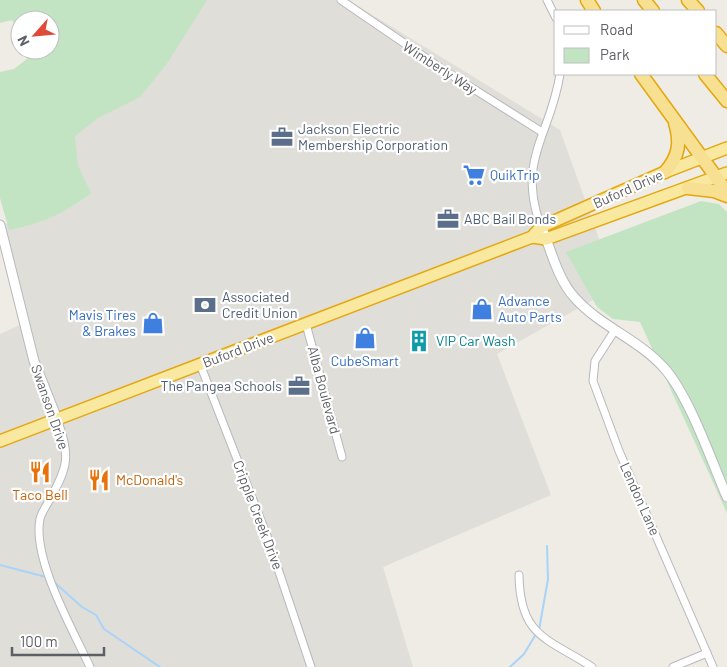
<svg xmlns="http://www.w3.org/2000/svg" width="727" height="667" font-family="Barlow,sans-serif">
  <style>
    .industrial { fill: #e0ded9 }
    .green { fill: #c2e4c3 }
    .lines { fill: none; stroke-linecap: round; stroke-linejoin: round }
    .stream { stroke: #a8d4fa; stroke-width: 2 }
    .minor-casing { stroke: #b7b9be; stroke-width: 9 }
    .tertiary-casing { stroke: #b7b9be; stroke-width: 11 }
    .trunk-casing { stroke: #e5a70d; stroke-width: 14 }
    .motorway-casing { stroke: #e5a70d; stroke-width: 15 }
    .minor { stroke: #fff; stroke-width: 7 }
    .tertiary { stroke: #fff; stroke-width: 9 }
    .trunk { stroke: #f8e8a0; stroke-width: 11 }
    .motorway { stroke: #f7e092; stroke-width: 12 }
    .labels { text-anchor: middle; stroke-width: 4.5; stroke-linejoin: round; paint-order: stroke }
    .street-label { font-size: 14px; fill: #5c5f64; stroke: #fff }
    .service-label { font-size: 14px; fill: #4e5e75; stroke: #fff; text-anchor: start }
    .shop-label { font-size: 14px; fill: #366cbe; stroke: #fff; text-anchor: start }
    .culture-label { font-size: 14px; fill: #0d838f; stroke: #fff; text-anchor: start }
    .food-label { font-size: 14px; fill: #c56008; stroke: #fff; text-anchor: start }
  </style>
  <rect width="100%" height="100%" fill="#eeece4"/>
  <!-- industrial -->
  <path class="industrial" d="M186 0H348L560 130 617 289 609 291 497 354 551 495 383 567 413 667H0V334L22 324 0 226 77 198 57 131Z"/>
  <!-- green -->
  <g class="green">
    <path d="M0 0H207L168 62 140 97 98 118 75 136 78 166 91 193C65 213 41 224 9 230L0 198V72L14 69 27 59 25 50H50V20H20V33L12 20 0 23Z"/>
    <path d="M701 201 719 204 727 212V513L640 322 613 319 597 307 566 252Z"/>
  </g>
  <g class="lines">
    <!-- stream -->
    <g class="stream">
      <path d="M0 565 46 577"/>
      <path d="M54 582 82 607 96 615 104 629 160 667"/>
      <path d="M539 630 548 579 547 546"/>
      <path d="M510 667 524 654 536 634"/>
    </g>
    <!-- minor casing -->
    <g class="minor-casing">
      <g id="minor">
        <path d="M341 0 442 69 542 132"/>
        <path d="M547 0 556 18"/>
        <path d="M541 227C516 159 551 135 560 74"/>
        <path d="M306 324 342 457"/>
        <path d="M615 330 595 361 593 381 619 451 713 667"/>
        <path d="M200 364 267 536 311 667"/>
        <path d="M57 419C70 456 69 465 50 499 47 505 41 513 40 519 32 559 73 630 90 667"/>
        <path d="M519 575C520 637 547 638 592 667"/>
        <path d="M673 667 707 653"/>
      </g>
    </g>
    <!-- tertiary casing -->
    <g class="tertiary-casing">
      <g id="tertiary">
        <path d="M0 225 34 361 57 419"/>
        <path d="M544 233C552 254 559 281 575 298 601 327 640 340 665 369 690 398 711 460 727 497"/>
      </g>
    </g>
    <!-- trunk casing -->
    <g class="trunk-casing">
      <g id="trunk">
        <path d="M532 237 546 239 727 173"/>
        <path d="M0 441 532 237 541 227 665 172 727 148"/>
      </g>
    </g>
    <!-- motorway casing -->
    <g class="motorway-casing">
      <g id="motorway">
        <path d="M587 0 594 11"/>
        <path d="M644 0 653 11"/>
        <path d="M688 0 698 11"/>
        <path d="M716 33 727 46"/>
        <path d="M641 74 727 192"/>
        <path d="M705 74 727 101"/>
        <path d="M665 172C679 157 681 142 675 123"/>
        <path d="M688 188 714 191 727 196"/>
      </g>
    </g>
    <!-- minor -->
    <use href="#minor" class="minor"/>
    <!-- tertiary -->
    <use href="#tertiary" class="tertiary"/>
    <!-- trunk -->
    <use href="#trunk" class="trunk"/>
    <!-- motorway -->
    <use href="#motorway" class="motorway"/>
  </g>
  <!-- icons -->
  <defs>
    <g id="office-bare" transform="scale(1.725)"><path d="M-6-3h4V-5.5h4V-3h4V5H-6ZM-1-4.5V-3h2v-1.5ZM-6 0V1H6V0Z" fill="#5c6f8a" stroke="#fff" stroke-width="2.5" paint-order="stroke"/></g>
    <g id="supermarket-bare" transform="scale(1.725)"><path d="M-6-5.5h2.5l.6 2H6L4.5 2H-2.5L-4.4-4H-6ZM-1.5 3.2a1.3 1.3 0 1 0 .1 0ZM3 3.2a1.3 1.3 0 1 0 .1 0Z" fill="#3f7fe0" stroke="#fff" stroke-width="2.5" paint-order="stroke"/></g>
    <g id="bank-bare" transform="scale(1.725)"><path d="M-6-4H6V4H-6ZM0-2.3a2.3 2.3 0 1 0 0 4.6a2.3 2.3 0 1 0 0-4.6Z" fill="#5c6f8a" stroke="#fff" stroke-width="2.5" paint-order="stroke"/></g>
    <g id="shop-bare" transform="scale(1.725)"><path d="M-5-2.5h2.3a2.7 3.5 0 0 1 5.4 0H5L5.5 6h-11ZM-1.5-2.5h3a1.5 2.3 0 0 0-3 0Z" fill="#3f7fe0" stroke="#fff" stroke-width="2.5" paint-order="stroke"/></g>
    <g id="building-bare" transform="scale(1.725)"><path d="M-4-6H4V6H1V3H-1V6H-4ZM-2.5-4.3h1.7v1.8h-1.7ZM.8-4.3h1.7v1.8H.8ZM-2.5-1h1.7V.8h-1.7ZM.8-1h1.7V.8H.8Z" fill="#0f9aa8" stroke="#fff" stroke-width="2.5" paint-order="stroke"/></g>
    <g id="restaurant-bare" transform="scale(1.725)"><path d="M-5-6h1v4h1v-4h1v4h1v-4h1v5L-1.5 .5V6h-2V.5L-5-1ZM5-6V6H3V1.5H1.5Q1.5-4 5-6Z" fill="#e8710a" stroke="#fff" stroke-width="2.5" paint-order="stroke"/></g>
  </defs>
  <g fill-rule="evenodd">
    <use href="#office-bare" x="282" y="137"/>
    <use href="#supermarket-bare" x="474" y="175"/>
    <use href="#office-bare" x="448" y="219"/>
    <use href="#bank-bare" x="205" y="305"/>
    <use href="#shop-bare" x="482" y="309"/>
    <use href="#shop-bare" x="153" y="323"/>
    <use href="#shop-bare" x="365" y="338"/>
    <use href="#building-bare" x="419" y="341"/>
    <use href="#office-bare" x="299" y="386"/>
    <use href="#restaurant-bare" x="40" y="472"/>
    <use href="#restaurant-bare" x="99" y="480"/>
  </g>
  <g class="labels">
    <!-- street labels -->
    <g class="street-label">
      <text transform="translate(440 68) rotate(33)" y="5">Wimberly Way</text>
      <text transform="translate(628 189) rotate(-24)" y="5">Buford Drive</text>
      <text transform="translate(238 350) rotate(-21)" y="5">Buford Drive</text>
      <text transform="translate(324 390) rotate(75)" y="5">Alba Boulevard</text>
      <text transform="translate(50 407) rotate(71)" y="5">Swanson Drive</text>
      <text transform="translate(640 499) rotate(66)" y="5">Lendon Lane</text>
      <text transform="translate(258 515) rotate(69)" y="5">Cripple Creek Drive</text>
    </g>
    <!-- service labels -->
    <g class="service-label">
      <text x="298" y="134">Jackson Electric<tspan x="298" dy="16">Membership Corporation</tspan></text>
      <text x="464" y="224">ABC Bail Bonds</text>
      <text x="222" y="302">Associated<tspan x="222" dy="16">Credit Union</tspan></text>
      <text x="282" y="391" text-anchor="end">The Pangea Schools</text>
    </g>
    <!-- shop labels -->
    <g class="shop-label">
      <text x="490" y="180">QuikTrip</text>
      <text x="498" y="306">Advance<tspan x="498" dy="16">Auto Parts</tspan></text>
      <text x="136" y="320" text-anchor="end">Mavis Tires<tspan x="136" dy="16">&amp; Brakes</tspan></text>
      <text x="365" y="366" text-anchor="middle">CubeSmart</text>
    </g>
    <!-- culture labels -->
    <g class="culture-label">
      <text x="436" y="346">VIP Car Wash</text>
    </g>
    <!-- food labels -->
    <g class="food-label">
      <text x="116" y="485">McDonald's</text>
      <text x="40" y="500" text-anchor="middle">Taco Bell</text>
    </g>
  </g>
  <!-- legend -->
  <rect x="554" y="10" width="162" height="65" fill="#ffffff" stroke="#bebfc1"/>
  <rect x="564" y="26" width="25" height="8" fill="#ffffff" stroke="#bebfc1"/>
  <text x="600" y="35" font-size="15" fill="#5c5f64">Road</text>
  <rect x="564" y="48" width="25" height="15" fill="#c2e4c3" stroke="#bebfc1"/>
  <text x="600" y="60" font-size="15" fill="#5c5f64">Park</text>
  <!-- north arrow -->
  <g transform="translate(35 35) rotate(243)"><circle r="24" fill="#ffffff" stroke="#bebfc1"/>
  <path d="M0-4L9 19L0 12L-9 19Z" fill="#e04a39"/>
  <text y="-8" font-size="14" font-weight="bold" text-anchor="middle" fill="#5c5f64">N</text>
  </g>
  <!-- scale -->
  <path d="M12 647v8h92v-8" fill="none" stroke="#5c5f64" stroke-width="2.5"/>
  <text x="20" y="647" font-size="15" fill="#5c5f64" stroke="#ffffff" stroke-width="4" paint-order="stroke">100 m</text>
</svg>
